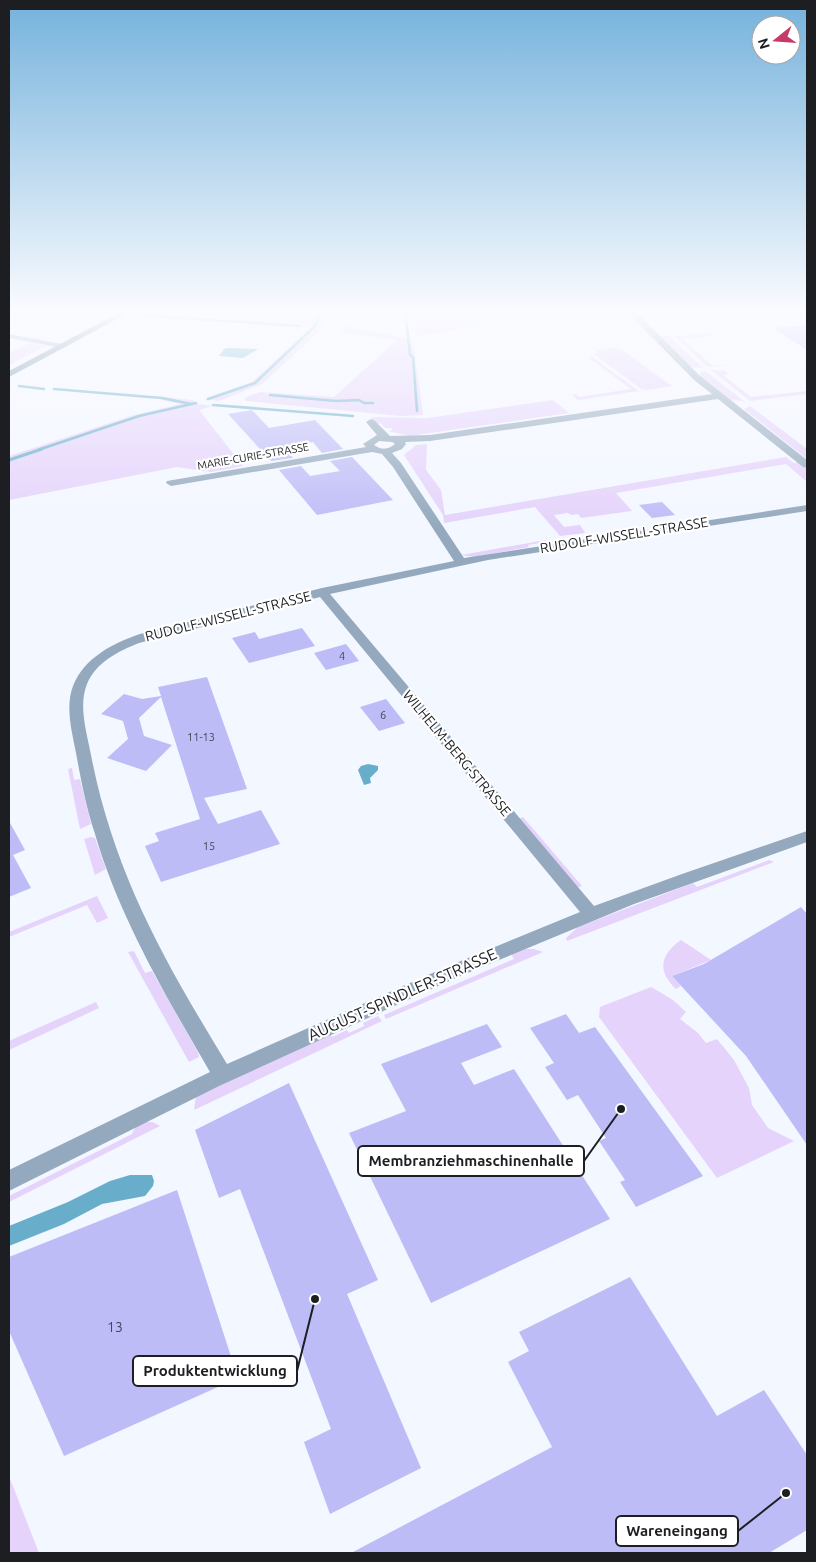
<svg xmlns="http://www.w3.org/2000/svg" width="816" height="1562" font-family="Ubuntu,sans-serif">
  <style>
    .green { fill: #e5d3fb }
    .water { fill: #68aecb }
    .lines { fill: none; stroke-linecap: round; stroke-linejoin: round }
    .stream-far1 { stroke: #68aecb; stroke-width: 2.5 }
    .stream { stroke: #68aecb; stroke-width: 3 }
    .building { fill: #bebcf7 }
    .street { fill: #94a9bd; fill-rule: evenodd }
    .secondary { fill: #64839f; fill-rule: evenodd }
    .labels { text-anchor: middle; stroke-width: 4.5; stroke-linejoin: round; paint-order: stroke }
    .far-street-label { font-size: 11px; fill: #1d1e22; stroke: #fff }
    .number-label { font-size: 11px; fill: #454657 }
    .street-label { font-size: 14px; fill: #1d1e22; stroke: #fff }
    .near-number-label { font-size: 14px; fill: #454657 }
    .near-street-label { font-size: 16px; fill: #1d1e22; stroke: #fff }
    .leader { fill: none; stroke: #1d1e22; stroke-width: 2 }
    .callout-dot { fill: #1d1e22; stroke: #fff; stroke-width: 2 }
    .callout { fill: #fff; stroke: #1d1e22; stroke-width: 2 }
    .callout-label { font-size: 15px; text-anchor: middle; font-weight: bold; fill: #1d1e22 }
  </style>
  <rect width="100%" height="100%" fill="#f3f7ff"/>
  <!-- green -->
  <g class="green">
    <path d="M243 309H327L325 323 321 330 262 384 219 401 204 399 252 382 310 328 311 325 298 327 224 321Z"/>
    <path d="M413 309H584L416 336Z"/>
    <path d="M345 326 407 338 413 343 423 415 401 416 246 401 244 398 260 392 334 397 397 340 341 333Z"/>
    <path d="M673 334 676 336 714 334 715 336 682 339 713 366 747 364 708 367Z"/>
    <path d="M668 335 703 368 690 367 660 337Z"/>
    <path d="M31 343 46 346 9 365V353Z"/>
    <path d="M615 348 621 349 672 386 647 390 641 389 594 354 598 352 596 350Z"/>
    <path d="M588 357H592L639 391 578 400 572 395 576 394 579 397 631 389Z"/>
    <path d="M711 370 725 371 728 374 723 375 751 397 807 391V394L750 401Z"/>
    <path d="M705 371 744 401 730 400 700 377V372Z"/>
    <path d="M164 397 193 400 198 404 213 406 199 410 243 466 211 472 177 467 9 500V456L134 415 181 404 161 400Z"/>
    <path d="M553 400 569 413 409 436 388 431 393 430 391 428H385L381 423 377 424 371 417 427 418Z"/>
    <path d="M750 406 807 449V459L744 409Z"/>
    <path d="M427 444 426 470 441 490 445 515 786 457 794 463 799 462 807 468V482L786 464 616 493 632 511 581 518 578 514 571 515 568 513 554 515 564 527 580 525 585 533 560 536 535 507 444 523 443 515 404 455 416 445Z"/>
    <path d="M546 540 545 542 528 545 529 547 474 557 461 555Z"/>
    <path d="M72 768 74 780 80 779 91 824 80 829 68 769Z"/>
    <path d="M523 817 582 886 577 888 519 819Z"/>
    <path d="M91 837 95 838 106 869 95 875 84 839Z"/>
    <path d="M769 860 774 862 567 941 566 938 578 927 693 883 697 887Z"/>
    <path d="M97 896 108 918 97 923 87 905 9 937V932Z"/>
    <path d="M681 940 711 960 672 976 681 986 676 989C657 971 660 955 681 940Z"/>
    <path d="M526 949H534L543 952 386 1019 384 1015 514 959 511 954Z"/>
    <path d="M134 951 145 973 152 971 198 1052 199 1057 189 1062 128 952Z"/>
    <path d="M651 987 673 1000 686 1012 680 1019 698 1033 706 1043 717 1039 734 1060 749 1088 752 1105 768 1128 794 1141 717 1178 599 1017 600 1007Z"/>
    <path d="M96 1002 99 1008 9 1050V1041Z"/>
    <path d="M378 1016 382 1021 194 1110 196 1096 330 1034 332 1037 347 1030 349 1033 364 1026 363 1023Z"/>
    <path d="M143 1122H153L160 1126 9 1202V1196L132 1134 136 1125Z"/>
    <path d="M9 1476 39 1553H9Z"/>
  </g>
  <!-- water -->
  <g class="water">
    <path d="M228 348 258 349 243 358 219 356 224 349Z"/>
    <path d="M368 764 378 766V770L370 778 371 783 364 785 358 770 361 766Z"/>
    <path d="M130 1175H152L154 1181 153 1186 145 1196 102 1204 64 1224 9 1246V1226L68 1202 110 1181Z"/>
  </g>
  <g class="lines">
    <!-- stream-far1 -->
    <g class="stream-far1">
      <path d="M405 309 410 355 413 357 417 411"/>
      <path d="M138 315 300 326"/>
      <path d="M19 386 44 389"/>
      <path d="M54 389 162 398 191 404"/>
      <path d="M270 395 336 401 359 400 364 403H373"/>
      <path d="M208 399 255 383 313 328 319 319 320 309"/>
      <path d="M213 405 353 416"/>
      <path d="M38 450 139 416 196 403"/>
    </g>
    <!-- stream -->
    <path class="stream" d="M9 460 42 449"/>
  </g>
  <!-- building -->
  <g class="building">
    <path d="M807 325V350L773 328 798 326Z"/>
    <path d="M252 410 269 428 315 420 343 449 322 453 313 442 285 447 293 458 271 461 228 414Z"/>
    <path d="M352 457 393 500 317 515 279 470 301 466 310 476 340 471 330 461Z"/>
    <path d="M662 502 675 515 652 518 639 505Z"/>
    <path d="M302 628 315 646 249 663 232 638 255 632 259 639Z"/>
    <path d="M346 644 359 661 326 670 314 653Z"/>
    <path d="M207 677 247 789 204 798 218 824 261 810 280 844 161 882 145 846 159 841 155 833 200 819 161 697 139 718 144 736 172 745 146 771 107 758 128 739 123 721 101 714 124 694 142 699 161 696 158 687Z"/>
    <path d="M386 699 405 723 379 731 360 707Z"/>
    <path d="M9 821 25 850 13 855 31 888 9 897Z"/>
    <path d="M801 907 807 914V1145L746 1056 672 976 704 964Z"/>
    <path d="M566 1014 579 1033 595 1027 703 1176 636 1207 620 1182 625 1180 599 1141 606 1138 578 1095 567 1100 545 1067 554 1063 530 1028Z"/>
    <path d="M487 1024 502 1047 461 1063 474 1085 514 1069 610 1219 431 1303 349 1133 406 1111 381 1064Z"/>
    <path d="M289 1083 378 1280 347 1294 421 1468 330 1514 304 1442 331 1429 240 1189 219 1198 195 1130Z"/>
    <path d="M177 1190 238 1378 64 1456 9 1331V1257Z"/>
    <path d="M630 1277 717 1416 764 1390 807 1455V1530L769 1553H351L552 1447 508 1362 529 1351 519 1332Z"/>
  </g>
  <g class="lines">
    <!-- street -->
    <g class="street">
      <path d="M624 309H633L700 376 807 460V468L803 467 718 399 430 441 405 442 406 444 402 449 392 453 401 463 464 558 807 505V511L488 560 330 594 594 906 682 874 807 831V842L634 904 458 977 219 1086 9 1191V1170L210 1072C166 996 120 919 95 834 86 807 81 780 76 753 72 732 65 707 73 686 84 658 113 643 140 634L322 588 454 561 393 467 382 454 372 452 171 486 166 483 167 481 366 447 363 444 377 435 366 422 371 419 374 420 390 436 430 435 712 394 694 380ZM379 441 392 442 395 444C388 450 381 450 374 445ZM320 597 580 912 446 967 227 1064C165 962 114 874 91 755 87 733 78 706 87 684 96 662 119 651 139 643Z"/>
      <path d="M9 334 62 344 66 346 62 348 9 338Z"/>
    </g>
    <!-- secondary -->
    <path class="secondary" d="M126 309H136L9 377V371Z"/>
  </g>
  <!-- sky -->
  <linearGradient id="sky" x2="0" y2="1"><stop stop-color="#75b2dc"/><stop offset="0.59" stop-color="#fafbff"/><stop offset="1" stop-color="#fafbff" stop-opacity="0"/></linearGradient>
  <rect width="816" height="528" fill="url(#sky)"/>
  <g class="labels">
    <!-- far-street labels -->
    <g class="far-street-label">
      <text transform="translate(253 456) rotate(-10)" y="4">MARIE-CURIE-STRASSE</text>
    </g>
    <!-- number labels -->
    <g class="number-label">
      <text x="342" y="660">4</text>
      <text x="383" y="719">6</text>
      <text x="201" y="741">11-13</text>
      <text x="209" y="850">15</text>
    </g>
    <!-- street labels -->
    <g class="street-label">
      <text transform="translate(624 535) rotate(-9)" y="5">RUDOLF-WISSELL-STRASSE</text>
      <text transform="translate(228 616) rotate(-14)" y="5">RUDOLF-WISSELL-STRASSE</text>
      <text transform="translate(457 753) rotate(50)" y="5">WILHELM-BERG-STRASSE</text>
    </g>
    <!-- near-number labels -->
    <g class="near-number-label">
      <text x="115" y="1332">13</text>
    </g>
    <!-- near-street labels -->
    <g class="near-street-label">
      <text transform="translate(402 994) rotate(-24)" y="6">AUGUST-SPINDLER-STRASSE</text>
    </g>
  </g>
  <!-- callouts -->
  <path class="leader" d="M621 1109L584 1161M315 1299L297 1371M786 1493L738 1531"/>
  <g class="callout-dot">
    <circle cx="621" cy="1109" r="5"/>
    <circle cx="315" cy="1299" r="5"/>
    <circle cx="786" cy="1493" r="5"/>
  </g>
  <g class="callout">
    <rect x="358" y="1146" width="226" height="30" rx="5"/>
    <rect x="133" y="1356" width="164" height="30" rx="5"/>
    <rect x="616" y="1516" width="122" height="30" rx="5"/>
  </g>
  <g class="callout-label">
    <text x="471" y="1166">Membranziehmaschinenhalle</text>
    <text x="215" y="1376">Produktentwicklung</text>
    <text x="677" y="1536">Wareneingang</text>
  </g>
  <!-- border -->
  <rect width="816" height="1562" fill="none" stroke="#1d1e22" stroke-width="20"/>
  <!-- north arrow -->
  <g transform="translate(776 40) rotate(253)"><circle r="24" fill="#ffffff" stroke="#a5a5a7"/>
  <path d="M0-4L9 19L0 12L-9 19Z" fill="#c73967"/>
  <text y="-8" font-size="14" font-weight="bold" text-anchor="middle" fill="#1d1e22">N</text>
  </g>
</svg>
